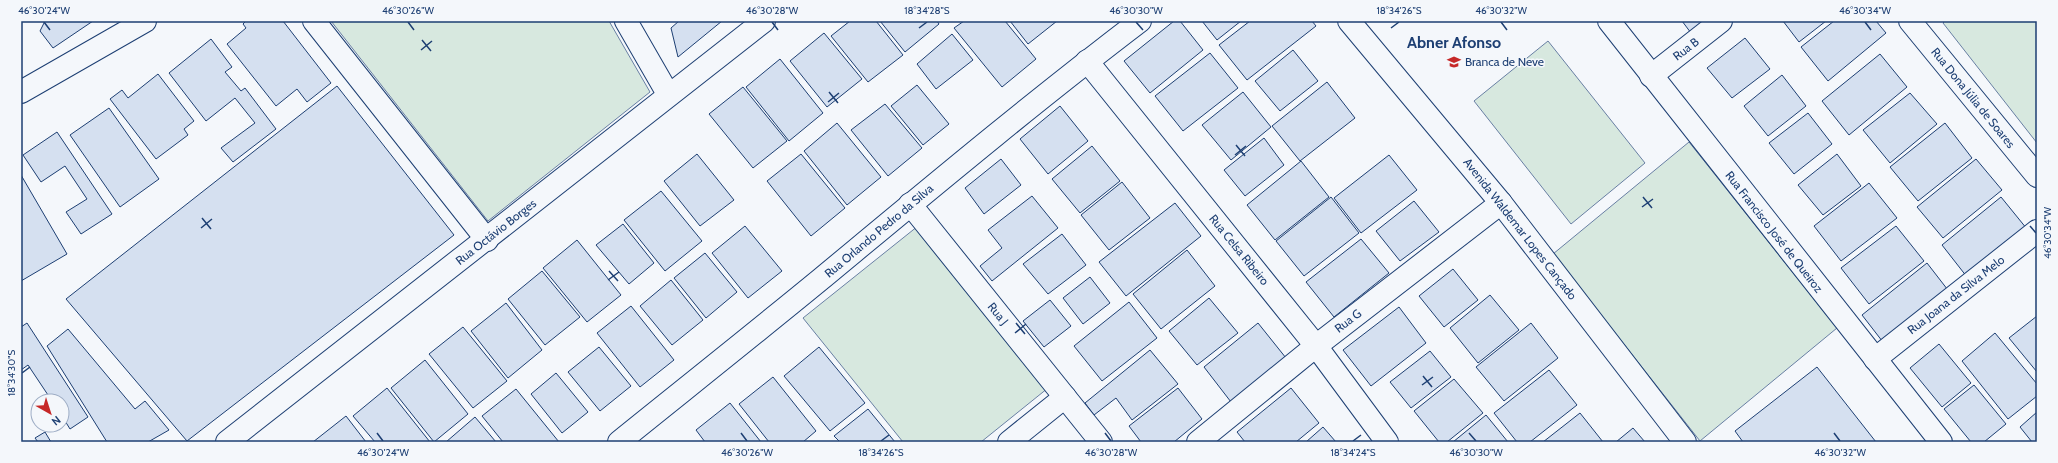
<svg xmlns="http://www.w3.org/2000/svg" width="2058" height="463" font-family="Cabin,sans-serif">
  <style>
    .green { fill: #d7e8df; stroke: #687fa3 }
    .building { fill: #d5e0f0; stroke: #1d3f73 }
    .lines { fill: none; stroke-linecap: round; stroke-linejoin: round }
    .minor-casing { stroke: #1d3f73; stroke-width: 24 }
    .minor { stroke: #f4f7fb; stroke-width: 22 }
    .ticks { fill: none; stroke: #1d3f73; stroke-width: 1.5 }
    .labels { text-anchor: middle; stroke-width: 3; stroke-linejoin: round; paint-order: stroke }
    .street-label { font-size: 12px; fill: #1d3f73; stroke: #f4f7fb }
    .poi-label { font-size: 12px; fill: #1d3f73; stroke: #f4f7fb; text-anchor: start }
    .district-label { font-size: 16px; font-weight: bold; fill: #1d3f73; stroke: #f4f7fb }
    .neatline { fill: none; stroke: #1d3f73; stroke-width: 1.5 }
    .ticks-label { font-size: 10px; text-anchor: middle; fill: #1d3f73 }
  </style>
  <rect width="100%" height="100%" fill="#f4f7fb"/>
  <!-- green -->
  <g class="green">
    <path d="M331 21H609L650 92 488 221Z"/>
    <path d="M1945 21H2037V143L1943 23Z"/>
    <path d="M1548 41 1645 163 1571 224 1474 101Z"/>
    <path d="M1689 142 1837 328 1700 441 1553 254Z"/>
    <path d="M918 226 1048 388 981 442H903L803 318Z"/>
  </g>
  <!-- building -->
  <g class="building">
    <path d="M45 21H93L53 48 40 31Z"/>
    <path d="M246 21H283L331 83 307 102 297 89 276 106 227 44 246 28 243 24Z"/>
    <path d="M679 21H722L678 57 671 28Z"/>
    <path d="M850 21H876L903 55 868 82 831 36Z"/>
    <path d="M880 21H937L939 24 905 52Z"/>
    <path d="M964 21H1005L1036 59 1002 87 954 28Z"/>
    <path d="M1010 21H1057L1028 44Z"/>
    <path d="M1174 21H1180L1203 50 1150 93 1124 61Z"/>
    <path d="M1202 21H1241L1217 40Z"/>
    <path d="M1250 21H1312L1316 26 1247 80 1219 45Z"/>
    <path d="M1682 21H1706L1691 33Z"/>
    <path d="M1783 21H1826L1799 42Z"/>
    <path d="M1834 21H1876L1886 33 1828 81 1801 47Z"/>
    <path d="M824 33 862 79 827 107 790 61Z"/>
    <path d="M952 34 973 60 936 89 917 64Z"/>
    <path d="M1745 38 1770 69 1732 98 1707 68Z"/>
    <path d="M211 39 232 67 225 72 241 91 245 88 276 129 233 162 221 148 255 123 235 98 206 121 169 73Z"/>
    <path d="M1293 50 1318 81 1280 111 1255 81Z"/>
    <path d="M1210 53 1238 88 1183 131 1155 96Z"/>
    <path d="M1880 54 1907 87 1849 135 1822 101Z"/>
    <path d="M780 59 823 113 789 141 746 87Z"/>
    <path d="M158 74 194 121 184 129 188 135 156 159 110 99 122 90 128 98Z"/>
    <path d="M1782 75 1806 106 1768 136 1744 106Z"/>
    <path d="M1327 82 1355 118 1300 161 1272 126Z"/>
    <path d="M917 85 949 124 923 145 891 106Z"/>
    <path d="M337 86 454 235 187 441 66 299Z"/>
    <path d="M743 87 787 141 753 168 709 114Z"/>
    <path d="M1243 92 1271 127 1231 160 1202 125Z"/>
    <path d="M1910 93 1937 124 1890 163 1863 130Z"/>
    <path d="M885 104 922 148 888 176 851 130Z"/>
    <path d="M1060 106 1088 141 1048 174 1020 139Z"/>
    <path d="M109 108 159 179 120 207 70 135Z"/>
    <path d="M1808 113 1832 144 1794 174 1769 143Z"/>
    <path d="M837 123 881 177 847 205 804 151Z"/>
    <path d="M1945 123 1972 158 1918 201 1890 167Z"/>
    <path d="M57 132 112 214 81 234 66 212 87 199 65 166 41 182 23 155Z"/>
    <path d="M1264 138 1284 165 1245 196 1224 170Z"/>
    <path d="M1092 146 1120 181 1080 213 1052 179Z"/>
    <path d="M697 154 734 200 700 226 664 181Z"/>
    <path d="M801 154 845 208 811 236 767 181Z"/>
    <path d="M1837 154 1861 186 1823 215 1798 185Z"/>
    <path d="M1389 155 1417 190 1361 233 1334 198Z"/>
    <path d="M1001 159 1021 185 984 214 965 188Z"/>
    <path d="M1976 159 2002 190 1943 238 1917 207Z"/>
    <path d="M1301 161 1329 197 1275 240 1247 205Z"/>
    <path d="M21 175 67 254 21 281Z"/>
    <path d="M1122 182 1150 218 1109 250 1081 215Z"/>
    <path d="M1869 183 1897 218 1841 261 1814 226Z"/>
    <path d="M661 191 702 241 665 271 624 220Z"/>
    <path d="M1032 196 1058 228 992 281 980 266 1002 248 988 230Z"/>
    <path d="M1331 197 1359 233 1304 276 1276 241Z"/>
    <path d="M2001 197 2027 229 1967 277 1942 245Z"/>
    <path d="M1414 201 1439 232 1400 261 1376 231Z"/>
    <path d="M1175 203 1201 236 1126 296 1099 262Z"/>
    <path d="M623 224 654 263 629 284 596 245Z"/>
    <path d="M745 226 782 271 748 298 712 253Z"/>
    <path d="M1896 226 1924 261 1869 304 1841 268Z"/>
    <path d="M1062 234 1086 265 1048 294 1023 264Z"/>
    <path d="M1361 239 1389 273 1334 317 1306 282Z"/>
    <path d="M577 240 621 295 587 322 543 268Z"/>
    <path d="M1187 250 1215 286 1161 329 1133 294Z"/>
    <path d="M705 253 737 292 706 318 674 278Z"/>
    <path d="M1927 263 1951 294 1886 346 1862 315Z"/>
    <path d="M1453 269 1478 300 1444 327 1419 296Z"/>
    <path d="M542 271 580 317 545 345 508 299Z"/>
    <path d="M1090 277 1110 303 1083 324 1063 298Z"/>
    <path d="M671 280 703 320 672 345 640 306Z"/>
    <path d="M1490 295 1519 330 1478 363 1450 328Z"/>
    <path d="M1209 298 1238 333 1197 365 1169 331Z"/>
    <path d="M1050 300 1071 326 1044 347 1023 321Z"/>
    <path d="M1129 302 1157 338 1102 381 1074 346Z"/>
    <path d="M506 303 542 350 508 378 471 331Z"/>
    <path d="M631 306 674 360 640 387 597 333Z"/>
    <path d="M1399 307 1426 343 1371 386 1343 350Z"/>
    <path d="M2037 316V372L2009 338Z"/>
    <path d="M27 323 88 417 70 429 62 416V401H52L28 365 21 370V327Z"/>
    <path d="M1258 323 1286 358 1231 402 1204 367Z"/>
    <path d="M1531 323 1558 358 1504 401 1476 367Z"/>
    <path d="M463 327 507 381 473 408 429 354Z"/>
    <path d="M68 329 135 409 145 401 169 430 148 442H107L47 346Z"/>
    <path d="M1995 333 2037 384V396L2008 419 1962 361Z"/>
    <path d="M1939 344 1971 383 1942 407 1910 368Z"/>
    <path d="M599 347 631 386 600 411 568 372Z"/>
    <path d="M819 347 865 403 830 431 784 376Z"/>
    <path d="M1150 350 1178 384 1132 420 1116 398 1094 415 1085 403Z"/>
    <path d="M1430 351 1451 377 1411 408 1390 382Z"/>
    <path d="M425 360 468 414 434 442 391 388Z"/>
    <path d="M1817 367 1876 442H1743L1735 431Z"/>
    <path d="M1549 370 1577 405 1530 442H1517L1494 413Z"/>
    <path d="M556 373 588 412 562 433 531 394Z"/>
    <path d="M773 377 816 431 803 442H769L739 404Z"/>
    <path d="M1454 379 1483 413 1447 442H1439L1414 411Z"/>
    <path d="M1974 385 2006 424 1984 442H1971L1944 409Z"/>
    <path d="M387 388 430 442H375L353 416Z"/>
    <path d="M1178 388 1202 419 1174 442H1141L1129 426Z"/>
    <path d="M1291 388 1319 423 1296 442H1245L1237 432Z"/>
    <path d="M516 389 559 442H503L482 416Z"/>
    <path d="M730 403 761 442H705L696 430Z"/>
    <path d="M868 409 895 442H840L834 436Z"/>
    <path d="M2037 412V442H2032L2020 427Z"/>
    <path d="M1580 413 1603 442H1543Z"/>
    <path d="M1486 415 1508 442H1453Z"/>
    <path d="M346 416 366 442H313Z"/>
    <path d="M475 417 496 442H446Z"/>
    <path d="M1323 427 1336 442H1306Z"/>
    <path d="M1633 428 1645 442H1616Z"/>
    <path d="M45 432 51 442H38L35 438Z"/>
  </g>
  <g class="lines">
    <!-- minor casing -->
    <g class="minor-casing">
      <g id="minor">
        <path d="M314 21 487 240"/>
        <path d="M626 21 668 94"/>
        <path d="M1349 21 1501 203 1685 442"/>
        <path d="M1609 21 1941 442"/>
        <path d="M1910 21 2037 176"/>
        <path d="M1087 61 1316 346 1387 442"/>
        <path d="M1651 76 1721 21"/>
        <path d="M21 92 145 21"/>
        <path d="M910 204 1101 442"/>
        <path d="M1875 359 2037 231"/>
        <path d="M227 442 764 21"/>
        <path d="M619 442C686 388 754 334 821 279 926 192 1031 104 1140 21"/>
        <path d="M1009 442 1065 397"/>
        <path d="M1198 442 1316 346 1501 203"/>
      </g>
    </g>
    <!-- minor -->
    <use href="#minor" class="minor"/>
  </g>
  <!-- ticks -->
  <path class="ticks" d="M44 22 50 30M408 22 414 30M772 22 778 30M1136 22 1143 30M1501 22 1507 30M1865 22 1871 30M919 28 927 22M1391 28 1399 22M422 40 431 51M421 50 432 41M829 92 838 103M828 102 839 93M1236 145 1245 156M1235 155 1246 146M1643 197 1652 208M1642 207 1653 199M202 218 211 229M2030 226 2036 233M201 228 212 219M609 271 618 281M608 280 619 272M1016 323 1025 334M1015 333 1026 324M22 373 30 367M1423 376 1432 387M1422 385 1433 377M377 433 383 441M741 433 747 441M1105 433 1111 441M1469 433 1476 441M1834 433 1840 441M881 441 889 435M1353 441 1361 435"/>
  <!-- icons -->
  <defs>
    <g id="school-bare" transform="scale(1.08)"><path d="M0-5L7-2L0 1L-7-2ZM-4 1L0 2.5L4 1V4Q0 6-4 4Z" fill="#c62828" stroke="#f4f7fb" stroke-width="2.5" paint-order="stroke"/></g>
  </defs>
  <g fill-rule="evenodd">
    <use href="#school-bare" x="1454" y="62"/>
  </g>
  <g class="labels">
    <!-- street labels -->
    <g class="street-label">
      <text transform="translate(1686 49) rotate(-38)" y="4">Rua B</text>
      <text transform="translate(1973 98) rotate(51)" y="4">Rua Dona Júlia de Soares</text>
      <text transform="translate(1520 229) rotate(52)" y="4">Avenida Waldemar Lopes Cançado</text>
      <text transform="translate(879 231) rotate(-40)" y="4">Rua Orlando Pedro da Silva</text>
      <text transform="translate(496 232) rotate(-38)" y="4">Rua Octávio Borges</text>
      <text transform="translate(1774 232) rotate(52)" y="4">Rua Francisco José de Queiroz</text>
      <text transform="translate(1239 250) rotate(51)" y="4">Rua Celsa Ribeiro</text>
      <text transform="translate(1956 295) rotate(-38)" y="4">Rua Joana da Silva Melo</text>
      <text transform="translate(998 314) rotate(51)" y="4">Rua J</text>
      <text transform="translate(1348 321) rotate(-38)" y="4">Rua G</text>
    </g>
    <!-- poi labels -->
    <g class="poi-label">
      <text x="1465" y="66">Branca de Neve</text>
    </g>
    <!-- district labels -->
    <g class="district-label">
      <text x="1454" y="48">Abner Afonso</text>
    </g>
  </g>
  <!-- border -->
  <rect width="2058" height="463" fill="none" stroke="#f4f7fb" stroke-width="44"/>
  <!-- north arrow -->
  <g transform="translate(50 413) rotate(141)"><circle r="19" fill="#f4f7fb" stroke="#9eadc5"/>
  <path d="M0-3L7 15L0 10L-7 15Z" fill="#c62828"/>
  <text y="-6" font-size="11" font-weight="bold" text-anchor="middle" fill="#1d3f73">N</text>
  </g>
  <rect x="22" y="22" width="2014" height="419" class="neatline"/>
  <g class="ticks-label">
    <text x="44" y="14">46°30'24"W</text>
    <text x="408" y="14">46°30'26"W</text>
    <text x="772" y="14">46°30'28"W</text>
    <text x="927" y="14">18°34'28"S</text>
    <text x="1136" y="14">46°30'30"W</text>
    <text x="1399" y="14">18°34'26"S</text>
    <text x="1501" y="14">46°30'32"W</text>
    <text x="1865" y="14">46°30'34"W</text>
    <text transform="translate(2047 233) rotate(-90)" y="4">46°30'34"W</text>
    <text transform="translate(11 373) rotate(-90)" y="4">18°34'30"S</text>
    <text x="383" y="456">46°30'24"W</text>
    <text x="747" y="456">46°30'26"W</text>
    <text x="881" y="456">18°34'26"S</text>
    <text x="1111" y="456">46°30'28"W</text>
    <text x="1353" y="456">18°34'24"S</text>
    <text x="1476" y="456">46°30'30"W</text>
    <text x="1840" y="456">46°30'32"W</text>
  </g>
</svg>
